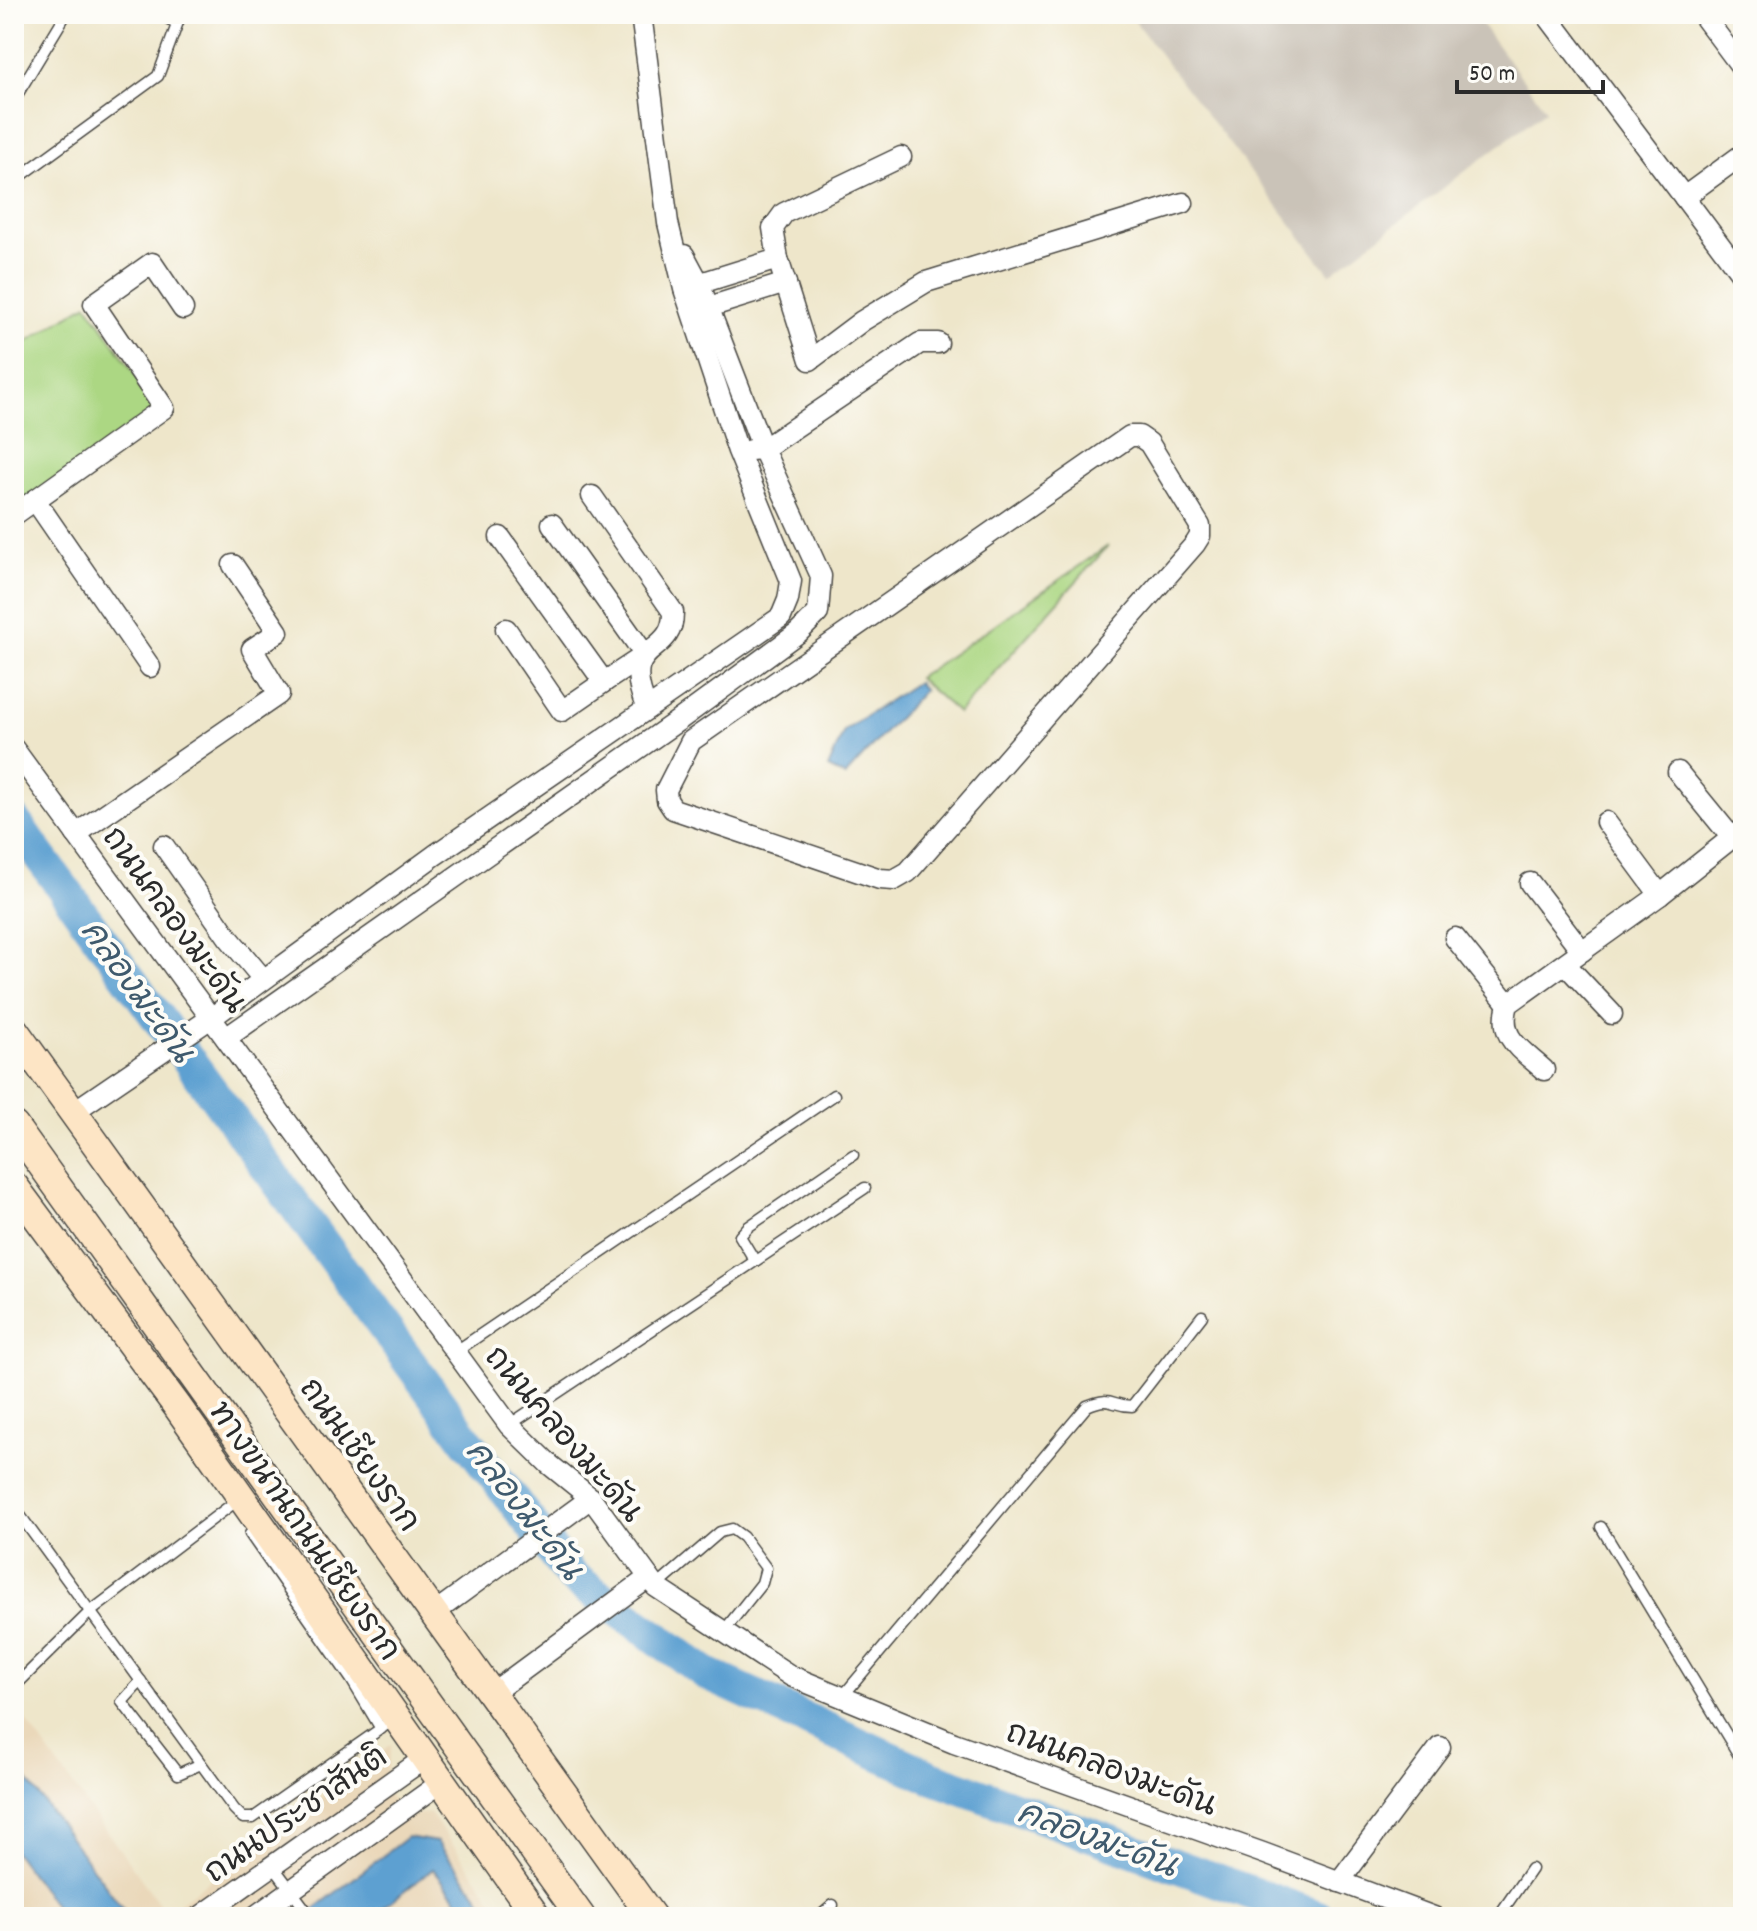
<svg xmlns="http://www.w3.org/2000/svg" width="1757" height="1931" font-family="Dekko,'Playpen Sans Thai',sans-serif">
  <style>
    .built { fill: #ead8ba }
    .industrial { fill: #cac3b8 }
    .green { fill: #acd783; stroke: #6c8157; stroke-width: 2 }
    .water { fill: #5da0d1; stroke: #44667e; stroke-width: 2 }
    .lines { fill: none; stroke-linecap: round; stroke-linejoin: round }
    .river { stroke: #5da0d1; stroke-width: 34 }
    .lane-casing { stroke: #484743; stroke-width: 13 }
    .street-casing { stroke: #484743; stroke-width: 23 }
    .secondary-casing { stroke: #484743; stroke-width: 31 }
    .lane { stroke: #fff; stroke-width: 10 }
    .street { stroke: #fff; stroke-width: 20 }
    .secondary { stroke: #fde5c5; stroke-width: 28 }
    .labels { text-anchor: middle; stroke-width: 8; stroke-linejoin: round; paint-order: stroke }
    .street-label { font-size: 32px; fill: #2b2b2b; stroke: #fdfcf7 }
    .water-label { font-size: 34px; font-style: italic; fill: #3f5a6d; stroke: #fdfcf7 }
  </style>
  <rect width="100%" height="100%" fill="#fdfcf7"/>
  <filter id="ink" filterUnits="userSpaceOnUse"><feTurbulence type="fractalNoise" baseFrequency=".0125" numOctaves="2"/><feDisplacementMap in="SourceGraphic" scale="16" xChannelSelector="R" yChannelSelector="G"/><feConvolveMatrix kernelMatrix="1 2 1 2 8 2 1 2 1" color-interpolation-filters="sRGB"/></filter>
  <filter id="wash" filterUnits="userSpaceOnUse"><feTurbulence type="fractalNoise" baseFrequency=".006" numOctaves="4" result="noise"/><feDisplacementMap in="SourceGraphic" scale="32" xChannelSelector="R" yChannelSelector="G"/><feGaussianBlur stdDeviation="1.8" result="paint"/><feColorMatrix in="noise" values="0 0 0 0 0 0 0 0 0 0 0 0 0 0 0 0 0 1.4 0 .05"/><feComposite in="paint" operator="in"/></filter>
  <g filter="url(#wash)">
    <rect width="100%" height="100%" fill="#eee6ca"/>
    <!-- built -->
    <path class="built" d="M14 1704 166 1913 392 1744 383 1788 402 1812 410 1815 430 1813 505 1917H14Z"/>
    <!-- industrial -->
    <path class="industrial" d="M1129 14H1474L1546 110 1330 274Z"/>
    <!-- green -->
    <g class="green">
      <path d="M87 304 164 416 14 512V350Z"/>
      <path d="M1108 546 958 713 918 678Z"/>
    </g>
    <!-- water -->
    <g class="water">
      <path d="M917 682 924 690 845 776 828 768 844 731Z"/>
      <path d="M14 1762 129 1917H63L14 1851Z"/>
      <path d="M407 1837 437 1842 495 1917H471L433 1869 371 1917H304Z"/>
    </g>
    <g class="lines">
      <!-- river -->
      <path class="river" d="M14 821 462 1434 571 1576 707 1674 931 1777 1318 1917"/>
    </g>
  </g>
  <g filter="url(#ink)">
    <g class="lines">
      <!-- lane casing -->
      <g class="lane-casing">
        <g id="lane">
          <path d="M160 14 176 23"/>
          <path d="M14 100 66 14"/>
          <path d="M14 181 158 76 181 14"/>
          <path d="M755 1261 740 1236 748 1227 853 1155"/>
          <path d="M455 1352 834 1095"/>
          <path d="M509 1425 865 1188"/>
          <path d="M14 1507 234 1809 243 1818H253L386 1725"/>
          <path d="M1601 1527 1743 1762"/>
          <path d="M250 1534 351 1679 381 1729"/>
          <path d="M656 1587 720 1532 732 1529 743 1537 766 1568 762 1583 723 1632"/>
          <path d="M141 1681 122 1702 178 1774 201 1764"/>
          <path d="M14 1687 90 1612 239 1499"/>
          <path d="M842 1697 1087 1406C1112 1395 1111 1406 1132 1406L1202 1316"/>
          <path d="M273 1866 311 1917"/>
          <path d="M819 1917 833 1905"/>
          <path d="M1498 1917 1531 1869"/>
        </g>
      </g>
      <!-- street casing -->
      <g class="street-casing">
        <g id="street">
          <path d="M1546 14 1684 197 1743 154"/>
          <path d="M1702 14 1743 69"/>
          <path d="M901 157 784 213 773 228 778 259 810 360 862 321 926 282 1183 203"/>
          <path d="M1684 197 1743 276"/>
          <path d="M688 287 778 259"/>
          <path d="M697 308 709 307 786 283"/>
          <path d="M1130 436H1139L1149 443 1200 526V536L1195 544 908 872 894 880 880 879 673 809 667 800 666 790 691 741Z"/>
          <path d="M750 450 763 449 920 343H938"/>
          <path d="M592 496 673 612C674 660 617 638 647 709"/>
          <path d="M35 500 150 667"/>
          <path d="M14 515 164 408 94 304 152 263 183 309"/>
          <path d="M500 537 604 682 645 655 552 524"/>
          <path d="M506 629 562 711 604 682"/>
          <path d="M14 749 509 1425 550 1465 591 1498 656 1587 791 1676 954 1743 1263 1853 1434 1917"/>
          <path d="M1678 772 1732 838"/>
          <path d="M1606 822 1660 895"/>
          <path d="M76 834 279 694 252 649 278 632 233 565"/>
          <path d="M164 846 228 937 263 979"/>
          <path d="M1530 883 1582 951"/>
          <path d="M1455 938 1508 1004"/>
          <path d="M1565 964 1612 1014"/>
          <path d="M226 1038 679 720 798 633 818 613 821 576 763 449 699 283 684 255"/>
          <path d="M1544 1070C1520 1048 1498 1039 1508 1004L1660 895 1743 829"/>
          <path d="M73 1112 211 1018 435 855 781 617 788 600 791 581 738 451 684 289 668 223 641 14"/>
          <path d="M434 1613 591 1498"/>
          <path d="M492 1693 648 1578"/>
          <path d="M1339 1882 1440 1747"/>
          <path d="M200 1917 425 1758"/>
          <path d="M254 1917 442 1782"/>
        </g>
      </g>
      <!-- secondary casing -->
      <g class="secondary-casing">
        <g id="secondary">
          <path d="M14 1030 652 1917"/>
          <path d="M14 1126 581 1917"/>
          <path d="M14 1186 177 1406 537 1917"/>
        </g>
      </g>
      <!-- lane -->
      <use href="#lane" class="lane"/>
      <!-- street -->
      <use href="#street" class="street"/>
      <!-- secondary -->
      <use href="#secondary" class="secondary"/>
    </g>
  </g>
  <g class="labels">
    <!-- street labels -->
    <g class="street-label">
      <text transform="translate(176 919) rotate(54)" y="11">ถนนคลองมะดัน</text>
      <text transform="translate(565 1433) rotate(49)" y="11">ถนนคลองมะดัน</text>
      <text transform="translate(361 1454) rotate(54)" y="11">ถนนเชียงราก</text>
      <text transform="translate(306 1530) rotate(55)" y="11">ทางขนานถนนเชียงราก</text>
      <text transform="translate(1112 1767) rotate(20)" y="11">ถนนคลองมะดัน</text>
      <text transform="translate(295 1813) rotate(-35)" y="11">ถนนประชาสันติ</text>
    </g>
    <!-- water labels -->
    <g class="water-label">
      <text transform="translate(139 990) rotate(54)" y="12">คลองมะดัน</text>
      <text transform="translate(526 1509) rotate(52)" y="12">คลองมะดัน</text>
      <text transform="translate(1098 1837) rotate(20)" y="12">คลองมะดัน</text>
    </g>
  </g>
  <!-- margin -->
  <rect width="1757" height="1931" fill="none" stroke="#fdfcf7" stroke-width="48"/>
  <!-- scale -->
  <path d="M1457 80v12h146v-12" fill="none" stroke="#2b2b2b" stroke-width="4"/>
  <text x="1469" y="80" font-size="24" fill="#2b2b2b" stroke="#fdfcf7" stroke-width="6" paint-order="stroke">50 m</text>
</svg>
